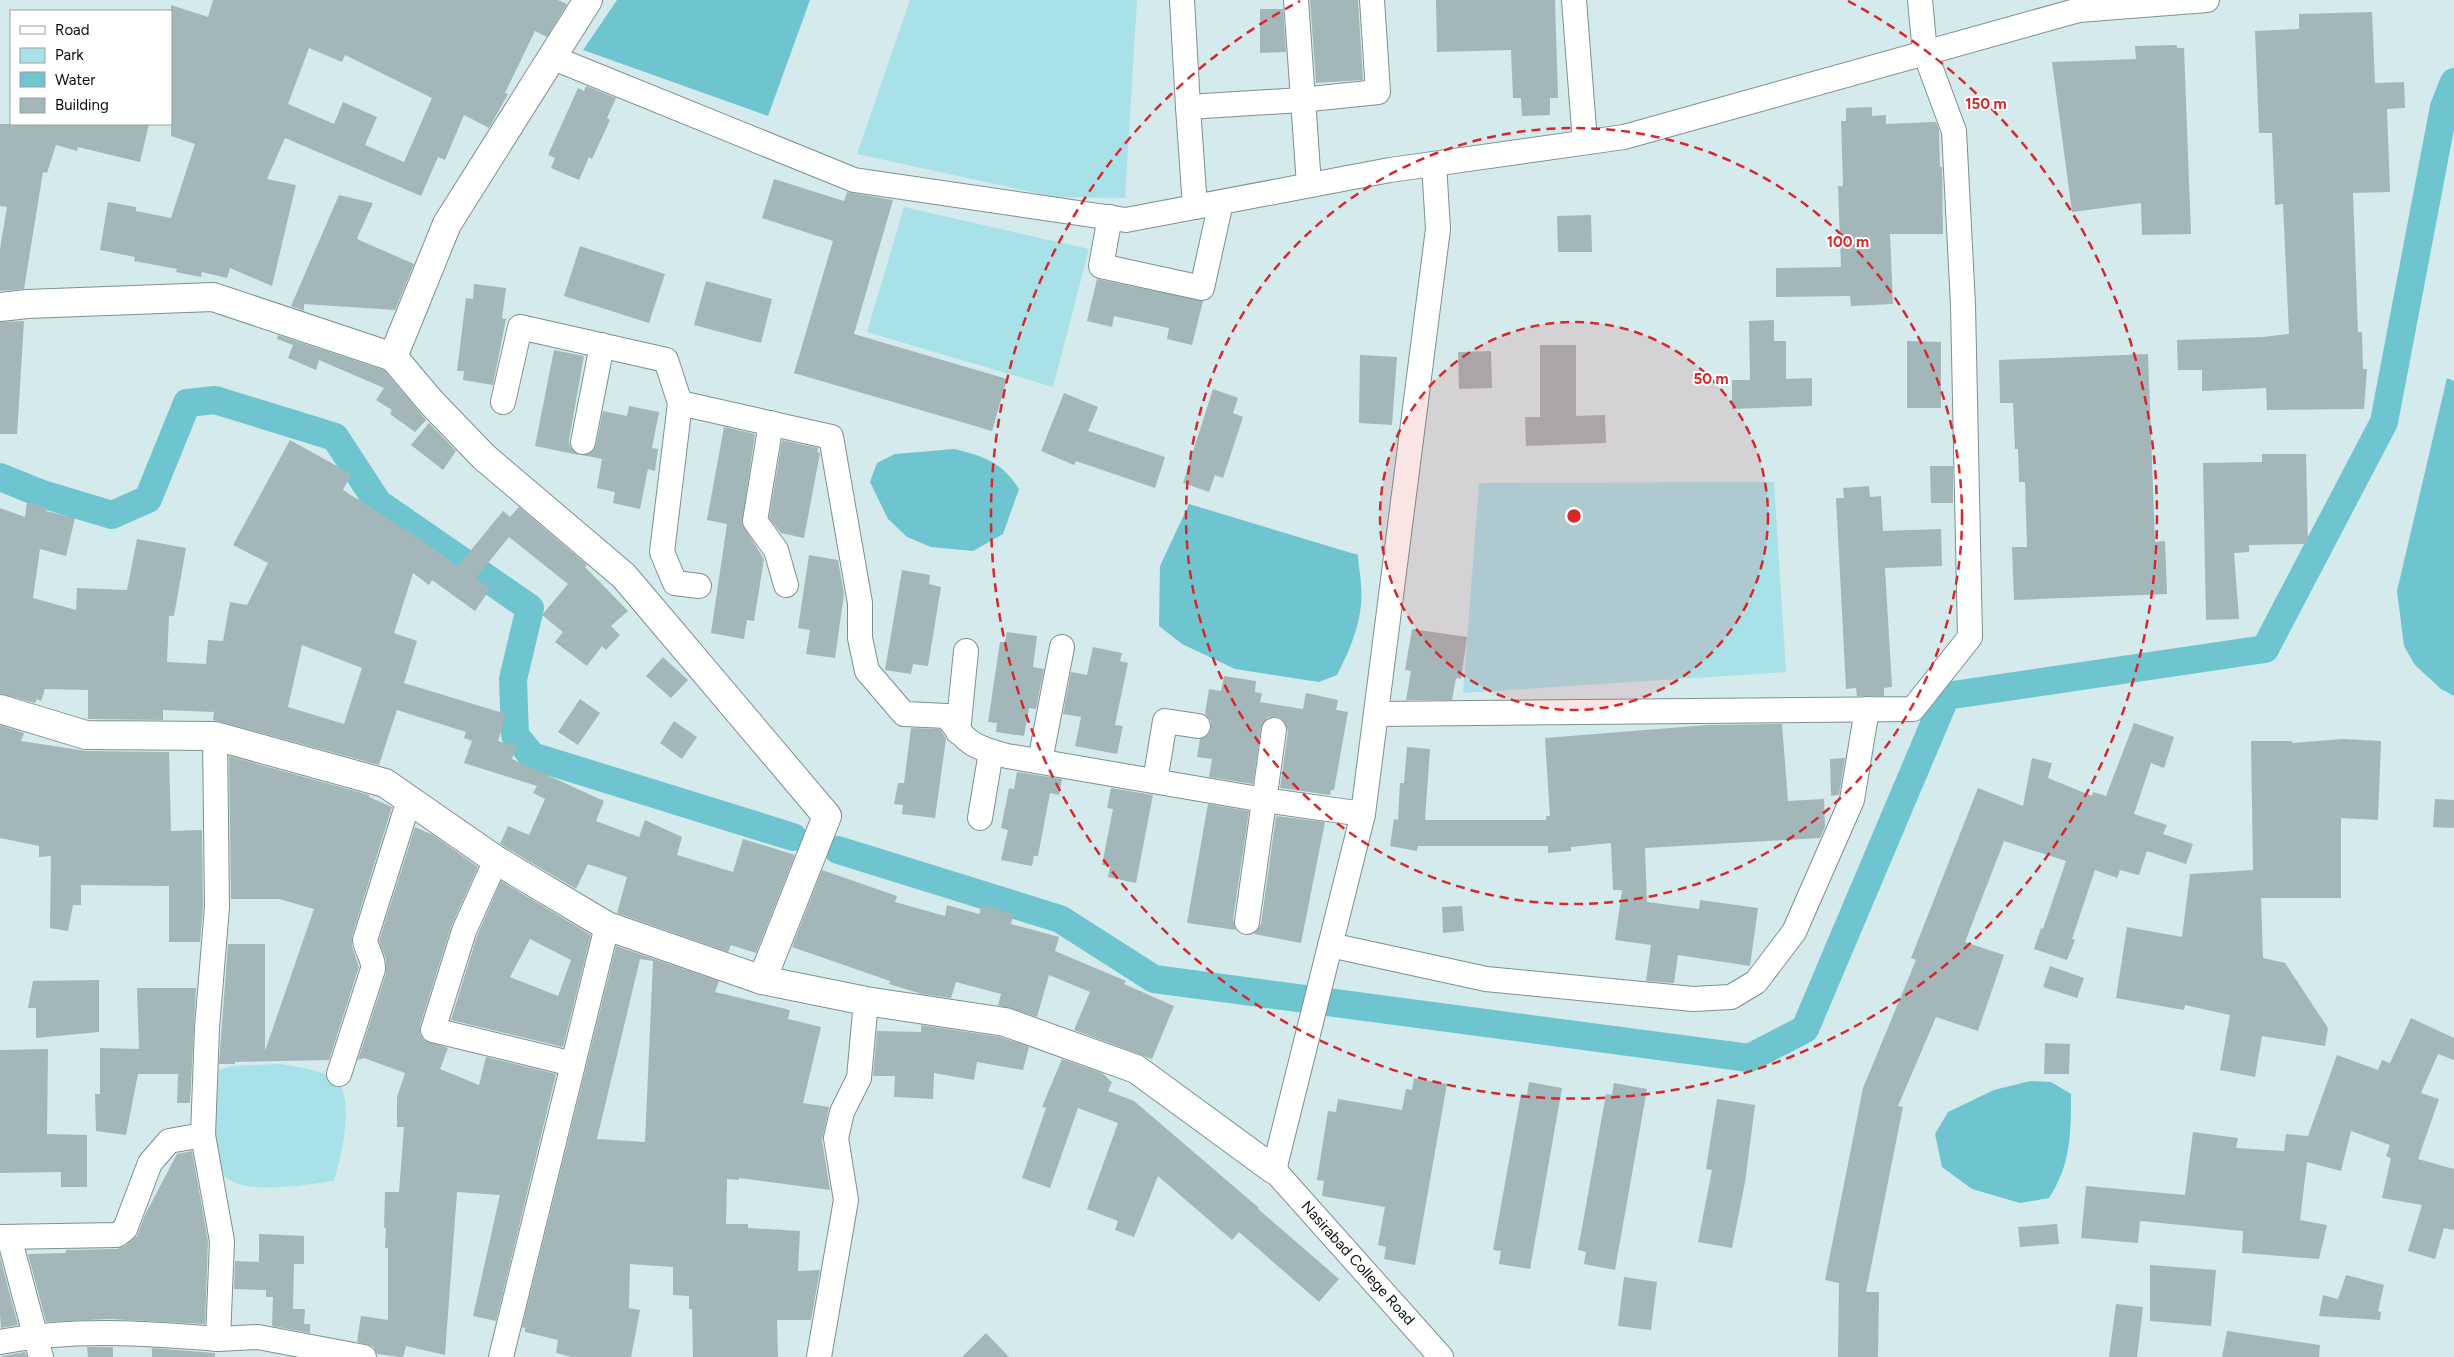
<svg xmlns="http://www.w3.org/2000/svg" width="2454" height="1357" font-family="Figtree,sans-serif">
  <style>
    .green { fill: #a9e1e8 }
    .water { fill: #6ec5cf }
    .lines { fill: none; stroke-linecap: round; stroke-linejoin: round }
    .canal { stroke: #6ec5cf; stroke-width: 28 }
    .building { fill: #a3b7ba; fill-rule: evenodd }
    .minor-casing { stroke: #7d9093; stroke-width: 26 }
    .tertiary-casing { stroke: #7d9093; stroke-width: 30 }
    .minor { stroke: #fff; stroke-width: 24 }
    .tertiary { stroke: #fff; stroke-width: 28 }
    .ring { fill: none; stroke: #d62828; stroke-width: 2.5; stroke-dasharray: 9 6 }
    .labels { text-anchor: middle; stroke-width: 4; stroke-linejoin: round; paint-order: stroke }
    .street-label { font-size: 15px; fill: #070d0e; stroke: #fff }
    .centre { fill: #d62828; stroke: #fff; stroke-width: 2.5 }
    .ring-label { font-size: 15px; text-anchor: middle; font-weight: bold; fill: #d62828; stroke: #fff; stroke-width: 4; stroke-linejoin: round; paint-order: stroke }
  </style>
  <rect width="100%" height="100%" fill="#d5eaed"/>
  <!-- green -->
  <g class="green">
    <path d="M910 0H1137L1125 198 1055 197 857 154Z"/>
    <path d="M904 207 1089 249 1053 387 867 332Z"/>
    <path d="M1774 482 1786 672 1463 693 1479 483Z"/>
    <path d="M280 1064C298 1067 317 1069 333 1078 357 1091 341 1160 334 1181 308 1184 234 1199 220 1170 208 1145 216 1099 216 1071L232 1066Z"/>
  </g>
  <!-- water -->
  <g class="water">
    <path d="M617 0H810L768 116 583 50Z"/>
    <path d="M2447 378 2454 381V696L2441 689 2415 665 2404 646 2397 591Z"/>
    <path d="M954 449C983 456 1002 462 1019 489L1003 534 973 551 931 547 907 537 888 519 870 482 877 463 895 454Z"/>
    <path d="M1189 504 1358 555C1358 565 1361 575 1361 586 1364 617 1351 648 1337 675L1319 682 1235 669 1182 644 1159 626 1160 566Z"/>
    <path d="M2030 1081 2051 1082 2071 1094C2071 1133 2071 1164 2049 1198L2020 1203 1972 1189 1942 1167 1935 1134 1948 1112 1994 1090Z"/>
  </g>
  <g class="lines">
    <!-- canal -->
    <g class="canal">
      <path d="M0 477 42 494 112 515 148 499 187 403 215 400 335 437 378 503 530 608 513 679 515 735 532 756 793 837"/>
      <path d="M838 850 1060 919 1154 979 1749 1058 1805 1029 1946 696 2265 649 2384 422 2444 107 2454 82"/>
    </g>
  </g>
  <!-- building -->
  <g class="building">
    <path d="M213 0H558L567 4 547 37 535 31 505 93 508 94 489 128 464 115 445 160 438 157 421 196 285 138 267 179 296 185 272 286 230 268 227 278 202 272 201 277 176 272 177 269 134 261 135 257 100 250 108 202 136 207V211L171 218 195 144 171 136V5L208 17ZM309 48 342 62 345 55 432 98 404 162 365 145 377 117 343 102 334 124 288 104Z"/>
    <path d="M1310 0H1358L1363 80 1316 83Z"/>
    <path d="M1436 0H1555L1558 98H1550V115L1522 116 1521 98H1513L1511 50 1437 52Z"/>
    <path d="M1260 9H1283L1286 52 1260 53Z"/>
    <path d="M2372 12 2375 83 2404 82 2405 108 2387 109 2390 192 2353 193 2358 332H2362L2363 369H2367L2364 409 2267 410 2266 388 2202 391V370H2178L2177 340 2263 337 2289 334 2283 204 2275 205 2272 133H2259L2255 31 2299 29V14Z"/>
    <path d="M2177 45V48H2184L2191 234 2142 235 2141 203 2072 212 2052 62 2136 59 2135 46Z"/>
    <path d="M586 86 616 98 607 118 610 120 605 131 592 159 589 157 579 180 551 168 555 158 548 155 578 88 584 91Z"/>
    <path d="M1872 107V116L1886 115V124L1936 122 1939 129 1940 167H1942L1943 234H1890L1893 304 1851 306 1850 296 1776 297V268L1841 267 1838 186H1843L1841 121H1846V108Z"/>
    <path d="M0 124H149L140 162 78 147 77 151 56 145 47 173 43 172 24 289 0 291V249L7 207 0 206Z"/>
    <path d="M774 179 844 201 847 192 893 200 854 334 1007 379 992 431 794 373 833 241 762 218Z"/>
    <path d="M339 195 373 203 357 238 359 240 414 264 395 310 304 304V311L291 306Z"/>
    <path d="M1591 215 1592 252H1558L1557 216Z"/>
    <path d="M580 246 665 274 649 323 564 296Z"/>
    <path d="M1097 279 1203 301 1192 345 1167 339 1169 328 1114 316 1112 327 1087 321Z"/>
    <path d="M706 281 772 299 761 343 694 325Z"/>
    <path d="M474 284 506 288 502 318 506 319 493 385 463 380 464 371H457L466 298 473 299Z"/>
    <path d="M1774 320V341H1786V379L1812 378V406L1732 409V380H1750L1749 321Z"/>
    <path d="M24 321 17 434H0V322Z"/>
    <path d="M278 335 384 370 426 420 415 432 390 414 392 410 376 400 384 388 319 360 316 370 288 358 293 345 277 339Z"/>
    <path d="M1907 341 1941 342V408H1907Z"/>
    <path d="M1540 345H1576V416L1605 415 1606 443 1526 446 1525 417H1540Z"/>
    <path d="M554 350 584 356 569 440 570 447 579 455 535 446Z"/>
    <path d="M1491 351 1492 388 1459 389 1458 352Z"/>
    <path d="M2148 354 2155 542 2165 541 2167 594 2014 600 2012 547H2027L2025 482H2019L2018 449H2015L2013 403H2000L1999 360Z"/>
    <path d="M1360 355 1397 357 1392 425 1359 423Z"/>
    <path d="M1213 389 1238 398 1233 413 1243 417 1223 478 1215 475 1209 492 1183 483Z"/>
    <path d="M1064 393 1098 407 1088 431 1165 457 1155 488 1076 461 1074 465 1041 451Z"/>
    <path d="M629 406 659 412 652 448 658 449 655 471 648 469 640 509 613 503 615 492 597 488 602 459 582 455 593 451 596 445 603 411 627 416Z"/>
    <path d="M429 423 456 451 443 470 411 445Z"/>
    <path d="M724 427 755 434 742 524 764 559 754 621 747 620 744 639 711 633 727 524 707 520Z"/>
    <path d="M290 440 351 474 343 490 414 535 458 566 503 511 510 517 519 507 587 565 585 567 628 611 611 626 620 635 606 650 602 646 587 666 555 642 563 632 542 615 568 584 509 537 476 578 490 589 475 611 432 580 429 585 413 573 394 633 417 641 404 683 506 714 498 741 516 746 512 759 604 801 596 821 639 837 645 820 682 837 677 855 733 872 743 839 795 855 756 953 731 945 728 952 617 913 627 877 588 864 576 889 500 844 508 826 529 835 545 799 533 793 537 786 464 763 472 741 464 738 466 732 397 710 379 765 213 720 214 712 163 710V720L88 719V690L45 689 41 701 37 699 35 703 0 694V508L25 517 27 502 47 508 46 511 75 518 66 556 40 549 33 598 76 610 77 588 127 590 137 539 186 548 174 616H169L167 662 206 664 208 640 223 641 230 602 247 605 268 563 233 545ZM302 645 362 668 344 724 288 707Z"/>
    <path d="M782 440 818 448 817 452 820 453 804 538 781 533 769 518Z"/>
    <path d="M2262 454H2306L2308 544 2249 545V552L2234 553 2239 619 2206 620 2203 463 2262 462Z"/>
    <path d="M1930 466H1953V503H1931Z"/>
    <path d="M1869 486 1870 497 1881 496 1883 531 1941 529 1942 566 1885 568 1892 687 1884 688V696H1857L1856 688 1846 689 1836 498H1844L1843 488Z"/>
    <path d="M809 555 838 560 844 594 835 658 806 654 810 630 798 628Z"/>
    <path d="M902 570 930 575 929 584 941 587 928 666 913 664 911 674 885 670Z"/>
    <path d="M1412 629 1467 637 1461 679 1456 678 1452 700H1406L1411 671 1405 670Z"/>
    <path d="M1007 632 1037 636 1033 667 1044 669 1036 709 1029 708 1024 736 996 732 997 723 988 722 1000 642H1005Z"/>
    <path d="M1093 647 1122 653 1120 661 1128 663 1115 725 1123 726 1117 754 1075 746 1081 717 1063 714 1071 672 1087 675Z"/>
    <path d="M663 657 688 680 671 698 646 676Z"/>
    <path d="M1224 676 1256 681 1255 692 1262 693 1260 702 1303 709 1306 693 1338 700 1336 710 1348 712 1334 790H1331L1330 795 1280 788 1288 731 1283 720 1276 717H1268L1261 728 1253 784 1209 777 1212 759 1197 757 1200 739 1208 735 1211 729V721L1205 714 1209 689 1221 691Z"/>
    <path d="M580 699 600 713 578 745 558 732Z"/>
    <path d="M674 721 697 737 682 759 660 743Z"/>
    <path d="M2134 723 2174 737 2164 768 2151 763 2134 814 2167 825 2163 834 2193 844 2186 864 2147 851 2139 875 2120 870 2117 878 2095 870 2072 939 2075 940 2067 960 2034 949 2041 928 2043 929 2066 861 2004 841 1965 942 2004 955 1978 1031 1936 1017 1898 1106 1903 1107 1866 1292H1879L1878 1357H1838L1839 1283 1825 1280 1863 1088 1916 960 1911 958 1978 788 2023 806 2032 758 2052 763 2048 778 2092 796 2093 792 2106 796Z"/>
    <path d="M1782 724 1788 801 1824 799 1825 827 1820 838 1645 848 1647 902 1699 909 1700 900 1758 908 1750 966 1678 955 1674 983 1646 981 1651 945 1615 940 1622 890H1613L1611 843 1571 847V851L1548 853V846H1418L1417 851 1390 846 1394 819 1398 820 1400 783H1404L1407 747 1430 749 1425 820H1546V816H1550L1545 738 1708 725Z"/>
    <path d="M0 725 24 733 21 741 86 751 169 752 171 831 202 830 203 907 200 942H169V886L81 885V905H73L68 931 50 928 51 856 39 857V846L0 838Z"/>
    <path d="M911 728 940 729 946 739 935 818 902 814 903 805 894 804 898 783H904Z"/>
    <path d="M2343 739 2381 741 2378 820 2341 818V898H2261L2263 958 2285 963 2328 1028 2325 1046 2262 1036 2255 1077 2220 1070 2230 1015 2185 1005 2184 1010 2116 998 2127 927 2182 937 2190 874 2253 870 2251 741H2292V743Z"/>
    <path d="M229 756 369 795V797L392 807 352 936V946L359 967 329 1060 235 1062V1064H219L228 944H265V1051L314 909 279 899H231Z"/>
    <path d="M1845 758 1839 795 1831 796 1830 759Z"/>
    <path d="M1017 772 1062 779 1059 795 1050 793 1038 856H1034L1032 866 1001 860 1008 830 1001 828 1009 788 1014 789Z"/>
    <path d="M1111 788 1153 795 1136 883 1108 877 1110 866 1102 865 1113 809 1107 808Z"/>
    <path d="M2435 799 2454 800V828L2433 827Z"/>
    <path d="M1208 804 1249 811 1233 920 1236 930 1187 923Z"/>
    <path d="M1276 816 1325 822 1301 943 1254 934 1261 924Z"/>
    <path d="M415 827 433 835 478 867 451 927 420 1026V1034L424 1040 448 1048 440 1069 479 1085 486 1057 556 1074 496 1321 473 1316 500 1195 457 1192 445 1355 406 1346 403 1357H400L377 1354 373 1346 357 1342 361 1316 388 1320V1248H385L386 1228H384L385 1192H399L404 1127H397V1097L405 1073 364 1058 358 1060 386 973V959L379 941Z"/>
    <path d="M822 870 897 896 895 902 945 916 947 905 979 914 982 905 1014 914 1011 924 1059 937 1055 951 1126 981 1124 984 1174 1006 1152 1059 1074 1030 1090 992 1049 975 1037 1017 998 1005 1001 994 956 982 951 998 922 994 889 984 890 981 792 947Z"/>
    <path d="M501 881 591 935 563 1047 451 1020 477 936ZM530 939 571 960 558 996 510 977Z"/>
    <path d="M1462 906 1464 931 1443 933 1442 907Z"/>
    <path d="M616 946 719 981 715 992 790 1010 788 1019 821 1027 803 1103 829 1107 822 1140 830 1190 739 1178V1180L727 1179 726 1224H748V1228L800 1231 798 1271 820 1270 811 1320H777L778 1357H693L692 1309H689V1296L673 1295V1267L630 1264 629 1308 640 1310 631 1357H572L556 1353 558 1340 525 1332V1328L522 1327ZM640 959 653 961 645 1142 597 1139Z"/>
    <path d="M2050 966 2084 978 2077 998 2043 987Z"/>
    <path d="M99 980V1032L36 1038V1008H28L33 981Z"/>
    <path d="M137 988H196L190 1103H177L178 1074H138L126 1135 96 1131 95 1094H100V1048L139 1049Z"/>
    <path d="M2411 1018 2454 1038V1060L2438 1054 2421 1093 2439 1099 2418 1159 2454 1169V1230L2444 1228 2435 1259 2408 1251 2422 1205 2382 1198 2391 1158 2386 1156 2390 1145 2351 1131 2341 1171 2307 1162 2300 1220 2327 1225 2319 1259 2242 1253 2243 1231 2140 1221 2138 1243 2081 1238 2086 1186 2185 1195 2193 1132 2238 1138 2236 1148 2284 1151 2286 1134 2308 1136 2337 1055 2378 1070 2382 1060 2390 1063Z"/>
    <path d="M921 1025 1001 1037 1029 1047 1023 1070 977 1062 974 1080 934 1073 933 1099 894 1097 895 1076H873L877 1031 921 1032Z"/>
    <path d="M2045 1043 2070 1044 2069 1074H2044Z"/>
    <path d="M48 1049 47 1134 87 1135V1187H61V1172L0 1173V1050Z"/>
    <path d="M1062 1059 1102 1073 1112 1082 1108 1091 1134 1101 1259 1208 1258 1209 1339 1279 1319 1302 1239 1232 1232 1240 1158 1176 1134 1237 1115 1230 1118 1221 1087 1209 1118 1123 1078 1108 1050 1188 1022 1178 1046 1108 1042 1107Z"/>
    <path d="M1414 1078 1447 1084 1415 1265 1384 1259 1386 1247 1378 1245 1385 1207 1322 1196 1324 1181 1317 1180 1328 1111 1336 1112 1338 1099 1402 1110 1406 1089 1412 1090Z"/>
    <path d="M1529 1082 1562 1088 1530 1269 1499 1264 1501 1251 1493 1250 1521 1094 1527 1095Z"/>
    <path d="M1614 1083 1647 1089 1615 1270 1584 1264 1586 1252 1578 1250 1606 1094 1612 1095Z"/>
    <path d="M1717 1099 1755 1105 1745 1182 1732 1248 1698 1242 1712 1170 1706 1169Z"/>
    <path d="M192 1151 208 1241 205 1324 109 1319 46 1322 28 1254 66 1253V1250L117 1249 125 1246 137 1236 145 1215 177 1154Z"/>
    <path d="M2057 1224 2059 1244 2020 1247 2018 1227Z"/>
    <path d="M259 1234 304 1236V1264H294L293 1309H305L304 1324H310V1333L272 1326 273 1297H266V1290L234 1289 235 1261 259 1262Z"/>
    <path d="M0 1257 18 1325 1 1328 0 1313Z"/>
    <path d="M2150 1265 2216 1270 2211 1326 2150 1321Z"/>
    <path d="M2346 1275 2384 1285 2378 1311 2381 1312 2380 1320 2319 1316 2323 1295 2338 1299Z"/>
    <path d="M1624 1277 1657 1282 1651 1330 1618 1326Z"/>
    <path d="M2116 1304 2143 1307 2137 1357H2109Z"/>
    <path d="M2227 1331 2320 1345 2319 1357H2222Z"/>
    <path d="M986 1333 1009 1357H962Z"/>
    <path d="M87 1347H113V1357H88Z"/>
    <path d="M152 1348 215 1353V1357H152Z"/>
    <path d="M25 1352 27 1357H2V1356Z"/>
  </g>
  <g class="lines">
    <!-- minor casing -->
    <g class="minor-casing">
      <g id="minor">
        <path d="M1182 0 1188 107 1301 100 1378 92 1372 0"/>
        <path d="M1296 0 1309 185"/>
        <path d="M1574 0 1585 142"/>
        <path d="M551 57 854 180 1126 220 1390 170 1624 137 2079 10 2207 0"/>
        <path d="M1188 107 1195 207"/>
        <path d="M1434 164 1438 229 1363 814 1274 1170 1441 1357"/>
        <path d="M1110 217 1101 266 1202 288 1221 202"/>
        <path d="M503 402 520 327 666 360 680 403 831 437 860 603V638L867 671 904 714 947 716C966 744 976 748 1007 756L1264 800 1363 814"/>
        <path d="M680 403 662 552 675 583 699 586"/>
        <path d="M771 423 755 521 776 550 786 585"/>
        <path d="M583 442 602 345"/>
        <path d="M1376 714 1913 709 1970 637 1963 305 1954 131 1925 53 1920 0"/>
        <path d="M958 732 966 651"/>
        <path d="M215 736 217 907 207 1028 203 1135 222 1241 218 1339 258 1337 364 1357"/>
        <path d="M1040 761 1062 647"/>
        <path d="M1155 781 1165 721 1198 726"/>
        <path d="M980 818 991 752"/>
        <path d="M496 860 464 931 433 1030 573 1064"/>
        <path d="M1247 922 1274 730"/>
        <path d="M1330 945 1486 979 1693 999 1731 997 1756 982 1794 932 1852 800 1867 709"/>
        <path d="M339 1074 373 969C374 958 366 950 365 940L409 800"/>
        <path d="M0 1237 117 1235 125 1229 150 1163 169 1141 203 1135"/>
        <path d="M9 1237 41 1357"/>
        <path d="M0 1342C72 1328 146 1333 218 1339"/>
        <path d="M501 1357 607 926"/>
        <path d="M819 1357 846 1200 836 1138 842 1112 859 1078 866 1001"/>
      </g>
    </g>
    <!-- tertiary casing -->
    <g class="tertiary-casing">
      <g id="tertiary">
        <path d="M588 0 447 224 393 357 431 402 484 457 624 576 827 816 762 980"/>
        <path d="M0 307 27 304 213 297 393 357"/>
        <path d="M0 709 86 735 215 736 385 783 496 860 607 926 762 980 866 1001 1005 1022 1136 1069 1274 1170"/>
      </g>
    </g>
    <!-- minor -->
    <use href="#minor" class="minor"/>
    <!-- tertiary -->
    <use href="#tertiary" class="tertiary"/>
  </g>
  <!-- distance rings -->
  <circle cx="1574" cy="516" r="194" fill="#d62828" fill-opacity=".12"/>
  <g class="ring">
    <circle cx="1574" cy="516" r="194"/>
    <circle cx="1574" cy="516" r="388"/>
    <path d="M1848 1A583 583 0 1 1 1300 1"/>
  </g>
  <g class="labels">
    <!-- street labels -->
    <g class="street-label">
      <text transform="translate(1358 1263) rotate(48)" y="5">Nasirabad College Road</text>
    </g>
  </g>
  <circle cx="1574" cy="516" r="8" class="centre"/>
  <g class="ring-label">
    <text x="1986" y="109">150 m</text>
    <text x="1848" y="247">100 m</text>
    <text x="1711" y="384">50 m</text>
  </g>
  <!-- legend -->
  <rect x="10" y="10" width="162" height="115" fill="#ffffff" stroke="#9c9e9f"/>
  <rect x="20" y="26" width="25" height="8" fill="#ffffff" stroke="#9c9e9f"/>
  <text x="55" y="35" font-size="15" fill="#070d0e">Road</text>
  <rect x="20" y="48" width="25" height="15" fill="#a9e1e8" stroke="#9c9e9f"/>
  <text x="55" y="60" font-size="15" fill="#070d0e">Park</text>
  <rect x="20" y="72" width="25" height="15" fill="#6ec5cf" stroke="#9c9e9f"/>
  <text x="55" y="85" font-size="15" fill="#070d0e">Water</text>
  <rect x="20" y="98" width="25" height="15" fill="#a3b7ba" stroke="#9c9e9f"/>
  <text x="55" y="110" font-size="15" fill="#070d0e">Building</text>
</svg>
